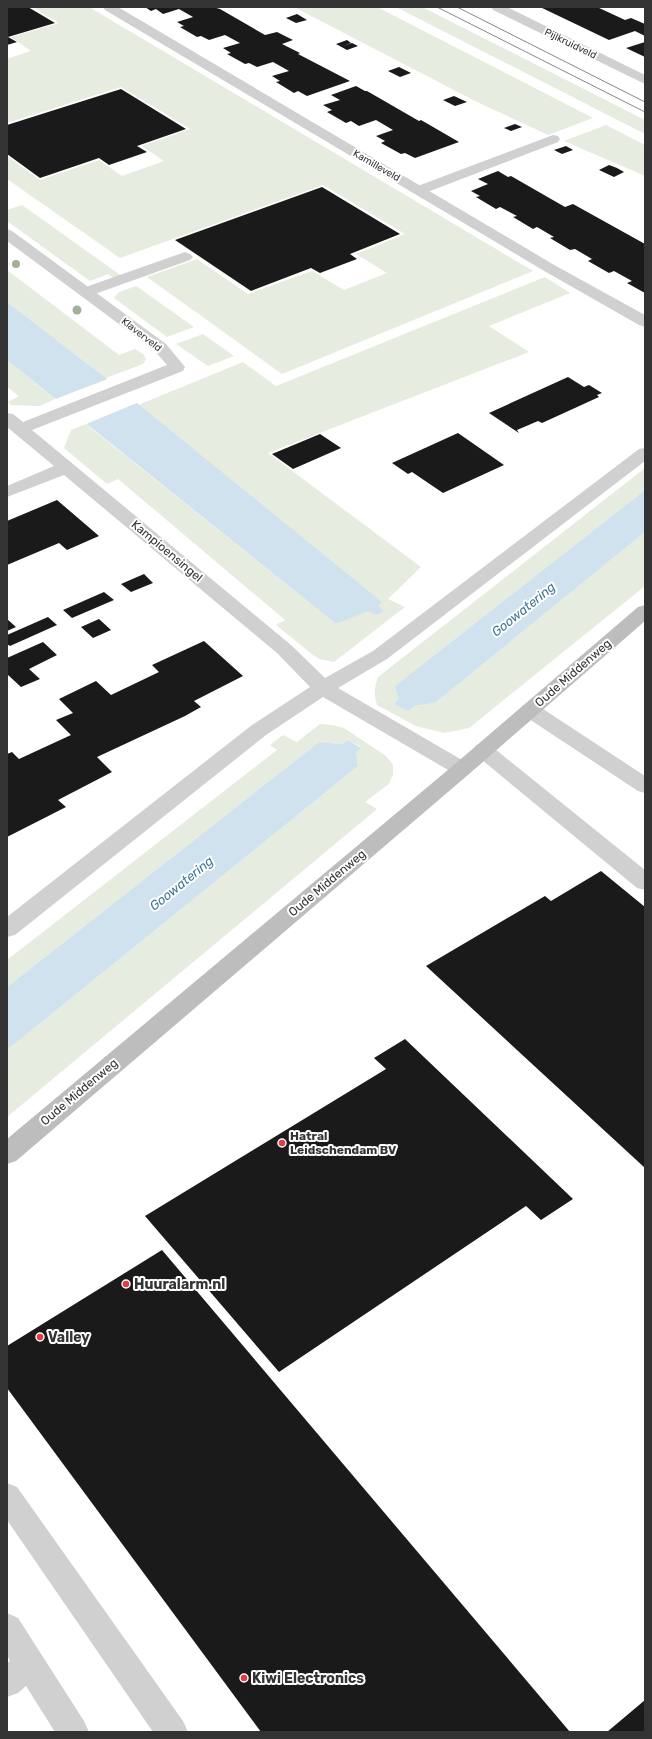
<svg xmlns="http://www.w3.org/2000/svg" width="652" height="1739" font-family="Rubik,sans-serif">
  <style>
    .green { fill: #e6ecdf }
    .water { fill: #cfe2ee }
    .pier { fill: #fff }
    .building { fill: #1a1a1a }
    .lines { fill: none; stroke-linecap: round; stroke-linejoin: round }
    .lane { fill: #d0d0d0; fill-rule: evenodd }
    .street { fill: #d0d0d0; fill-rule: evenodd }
    .secondary { fill: #bdbdbd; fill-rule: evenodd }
    .tram { stroke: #888; stroke-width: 1 }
    .tree { fill: #a2b095 }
    .poi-dot { fill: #e63946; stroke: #fff; stroke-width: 1.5 }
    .labels { text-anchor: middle; stroke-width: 4; stroke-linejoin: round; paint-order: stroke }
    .far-street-label { font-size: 10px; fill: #333; stroke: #fff }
    .street-label { font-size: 12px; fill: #333; stroke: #fff }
    .poi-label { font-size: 12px; font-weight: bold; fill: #333; stroke: #fff; text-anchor: start }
    .water-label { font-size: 13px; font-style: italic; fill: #3f7597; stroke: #fff }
    .near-poi-label { font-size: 14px; font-weight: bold; fill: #333; stroke: #fff; text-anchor: start }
  </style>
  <rect width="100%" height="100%" fill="#fff"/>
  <!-- green -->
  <g class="green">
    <path d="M32 7H89L533 271 282 374 147 277 197 259 248 294 312 271 344 290 387 273 356 254 405 234 323 185 120 258 7 179V156L40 180 99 160 122 176 164 161 142 146 190 129 121 87 7 123V59L31 51 11 37 59 23Z"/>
    <path d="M294 7H377L593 118 548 135 475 101Z"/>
    <path d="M396 7H422L645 120V134Z"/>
    <path d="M606 125 645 145V176L564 141Z"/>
    <path d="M22 205 123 277 115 279 108 274 90 281 7 221V210Z"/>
    <path d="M7 270 119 355 135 349 143 354 146 359 143 364 106 378 7 302Z"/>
    <path d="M545 277 570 293 489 326 529 352 268 453 421 567 388 599 405 607 334 662 320 659 313 655 276 625 285 620 118 479 107 484 64 448 71 430 86 424 336 624 381 602 138 405 243 362 276 386Z"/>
    <path d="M136 286 194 327 167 337 114 298 119 292Z"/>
    <path d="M203 334 234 356 208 366 176 344Z"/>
    <path d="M7 360 55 399 40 406 11 405 8 402 19 396 7 387Z"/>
    <path d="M645 468V490L395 686 414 706 435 703 645 532V586L469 728 444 733 416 726 377 705C374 694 374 688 378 677Z"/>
    <path d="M320 724 332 725 344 728 386 756 393 765V774L389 784 365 802 377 809 7 1117V1050L358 766 356 753 361 747 348 740 342 744 319 742 7 987V960L277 750 270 745 283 735 297 742Z"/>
  </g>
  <!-- water -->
  <g class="water">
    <path d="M7 302 106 378 382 602 378 605 383 611 377 615 368 611 336 624 7 360Z"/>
    <path d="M645 490V532L435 703 414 706 408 711 394 704 399 699 395 686Z"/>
    <path d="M348 740 361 748 356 753 358 766 7 1050V987L319 742 342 744Z"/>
  </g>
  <!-- pier -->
  <path class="pier" d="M110 378 139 402 84 425 53 400Z"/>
  <!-- building -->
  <g class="building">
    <path d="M7 7H28L55 23 8 37 17 42 7 45Z"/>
    <path d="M145 7H213L220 9 265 35 277 32 293 40 282 44 300 53 298 54 350 81 307 96 298 91 294 93 276 82 280 81 272 76 289 71 273 62 257 67 249 63 245 64 227 54 231 53 223 48 240 43 225 35 209 40 201 36 197 37 180 27 184 26 177 22 193 17 179 9 163 14 156 9 151 11Z"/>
    <path d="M540 7H597L625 20 631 18 645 24V36L635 31 609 40Z"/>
    <path d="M297 14 307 20 296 23 286 18Z"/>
    <path d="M347 40 351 43 343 46 352 43 358 46 347 50 336 44Z"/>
    <path d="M645 42V57L626 48Z"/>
    <path d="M399 67 411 73 400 77 388 71Z"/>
    <path d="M356 86 365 91H367L419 121 421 120 459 142 415 158 405 153 401 154 381 143 385 141 376 136 393 130 376 120 359 126 351 121 346 123 327 112 332 110 323 105 340 100 331 95Z"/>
    <path d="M121 89 186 129 137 146 147 152 109 165 99 158 40 178 7 154V125Z"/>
    <path d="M454 96 467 102 455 106 443 100Z"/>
    <path d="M515 124 522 127 511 131 504 128Z"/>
    <path d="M566 146 573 150 562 154 554 150Z"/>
    <path d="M609 165 617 168 624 172 614 177 599 170Z"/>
    <path d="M498 171 508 177 511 176 565 207 573 204 645 244V293L627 283 632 281 614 271 609 273 588 261 592 259 575 249 570 250 550 238 554 237 537 227 533 229 513 217 517 216 500 207 496 209 476 197 480 196 471 191 488 184 478 179Z"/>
    <path d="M322 187 400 234 350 254 357 259 320 273 311 268 251 291 175 240Z"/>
    <path d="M568 377 584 387 589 385 602 393 597 395 599 397 542 423 538 421 517 430 519 433 489 413Z"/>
    <path d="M458 433 504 465 443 493 412 472 408 474 392 463Z"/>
    <path d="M320 434 341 448 293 469 272 454Z"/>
    <path d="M57 500 99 536 67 550 59 543 7 565V521Z"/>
    <path d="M144 574 153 583 131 592 121 584Z"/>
    <path d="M104 592 114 600 72 618 63 610Z"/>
    <path d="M48 617 57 625 10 646 7 644V635Z"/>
    <path d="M7 619 16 627 7 631Z"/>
    <path d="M99 619 111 630 93 638 81 627Z"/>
    <path d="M204 641 243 676 194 701 201 707 185 716 97 757 112 772 58 800 66 807 7 837V754L12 752 19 759 71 735 56 720 73 713 59 699 96 681 111 695 159 672 152 665Z"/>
    <path d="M43 642 57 655 29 669 40 679 21 687 8 675H7V658Z"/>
    <path d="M601 871 645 907V1168L426 966 545 896 551 901Z"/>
    <path d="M405 1039 573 1199 541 1220 526 1206 279 1372 145 1216 386 1069 374 1058Z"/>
    <path d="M162 1250 570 1732H261L7 1388V1346Z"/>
    <path d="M645 1700V1732H607Z"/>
  </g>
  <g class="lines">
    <!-- lane -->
    <g class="lane">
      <path d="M553 135 558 136 560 139 558 142 425 193 420 194 415 193 413 190 415 187Z"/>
      <path d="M185 252 190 254 193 257 190 260 92 295 86 297 80 295 78 292 80 289Z"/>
      <path d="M530 703 537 705 645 776V793L638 791 523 715 520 710 523 705Z"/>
      <path d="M483 743 490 745 645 870V890L637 888 476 755 473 750 476 745Z"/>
      <path d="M7 1483 17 1487 183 1721 188 1732H153L7 1520Z"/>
      <path d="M7 1613 18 1618 84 1721 89 1732H55L26 1686 18 1693 7 1697V1663L10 1661 7 1655Z"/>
    </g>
    <!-- street -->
    <g class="street">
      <path d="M103 7H118L556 266 645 315V327L639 325 546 272 105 10Z"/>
      <path d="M491 7H507L645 75V84L493 10Z"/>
      <path d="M7 229 12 231 166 344 185 367 183 371 32 430 291 645 325 678 373 651 639 449 645 448V461L387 659 338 688 469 764 472 769 469 774 462 776 455 774 323 697 266 735 15 935 7 937V917L252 725 310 687 277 653 64 475 7 497V486L54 466 7 427V413L13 414 23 422 167 365 154 350 7 241Z"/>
    </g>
    <!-- secondary -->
    <path class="secondary" d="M645 605V621L469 774 16 1161 7 1164V1139L455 764 638 607Z"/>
    <!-- tram -->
    <g class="tram">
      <path d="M437 7 645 112"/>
      <path d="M457 7 645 102"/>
    </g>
  </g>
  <!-- trees -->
  <g class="tree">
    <circle cx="16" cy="264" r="4"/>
    <circle cx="77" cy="310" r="4.5"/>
  </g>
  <!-- markers -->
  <g class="poi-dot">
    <circle cx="282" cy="1143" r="4"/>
    <circle cx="126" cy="1284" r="4"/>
    <circle cx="40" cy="1337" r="4"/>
    <circle cx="244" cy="1678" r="4"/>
  </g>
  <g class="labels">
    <!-- far-street labels -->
    <g class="far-street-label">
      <text transform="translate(571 43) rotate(26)" y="4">Pijlkruidveld</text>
      <text transform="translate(377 165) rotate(30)" y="4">Kamilleveld</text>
      <text transform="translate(142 334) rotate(38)" y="4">Klaverveld</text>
    </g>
    <!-- street labels -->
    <g class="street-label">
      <text transform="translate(167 551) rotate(40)" y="4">Kampioensingel</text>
      <text transform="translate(573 673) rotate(-41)" y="4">Oude Middenweg</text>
      <text transform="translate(327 883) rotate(-40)" y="4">Oude Middenweg</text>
      <text transform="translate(79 1092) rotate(-40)" y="4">Oude Middenweg</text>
    </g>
    <!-- poi labels -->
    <g class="poi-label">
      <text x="290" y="1140">Hatral<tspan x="290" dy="14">Leidschendam BV</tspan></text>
    </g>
    <!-- water labels -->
    <g class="water-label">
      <text transform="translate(523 609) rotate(-39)" y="5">Goowatering</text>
      <text transform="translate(181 883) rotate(-39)" y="5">Goowatering</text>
    </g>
    <!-- near-poi labels -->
    <g class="near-poi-label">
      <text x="134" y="1289">Huuralarm.nl</text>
      <text x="48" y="1342">Valley</text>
      <text x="252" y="1683">Kiwi Electronics</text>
    </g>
  </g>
  <!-- border -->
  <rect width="652" height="1739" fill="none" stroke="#333333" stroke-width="16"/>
</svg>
